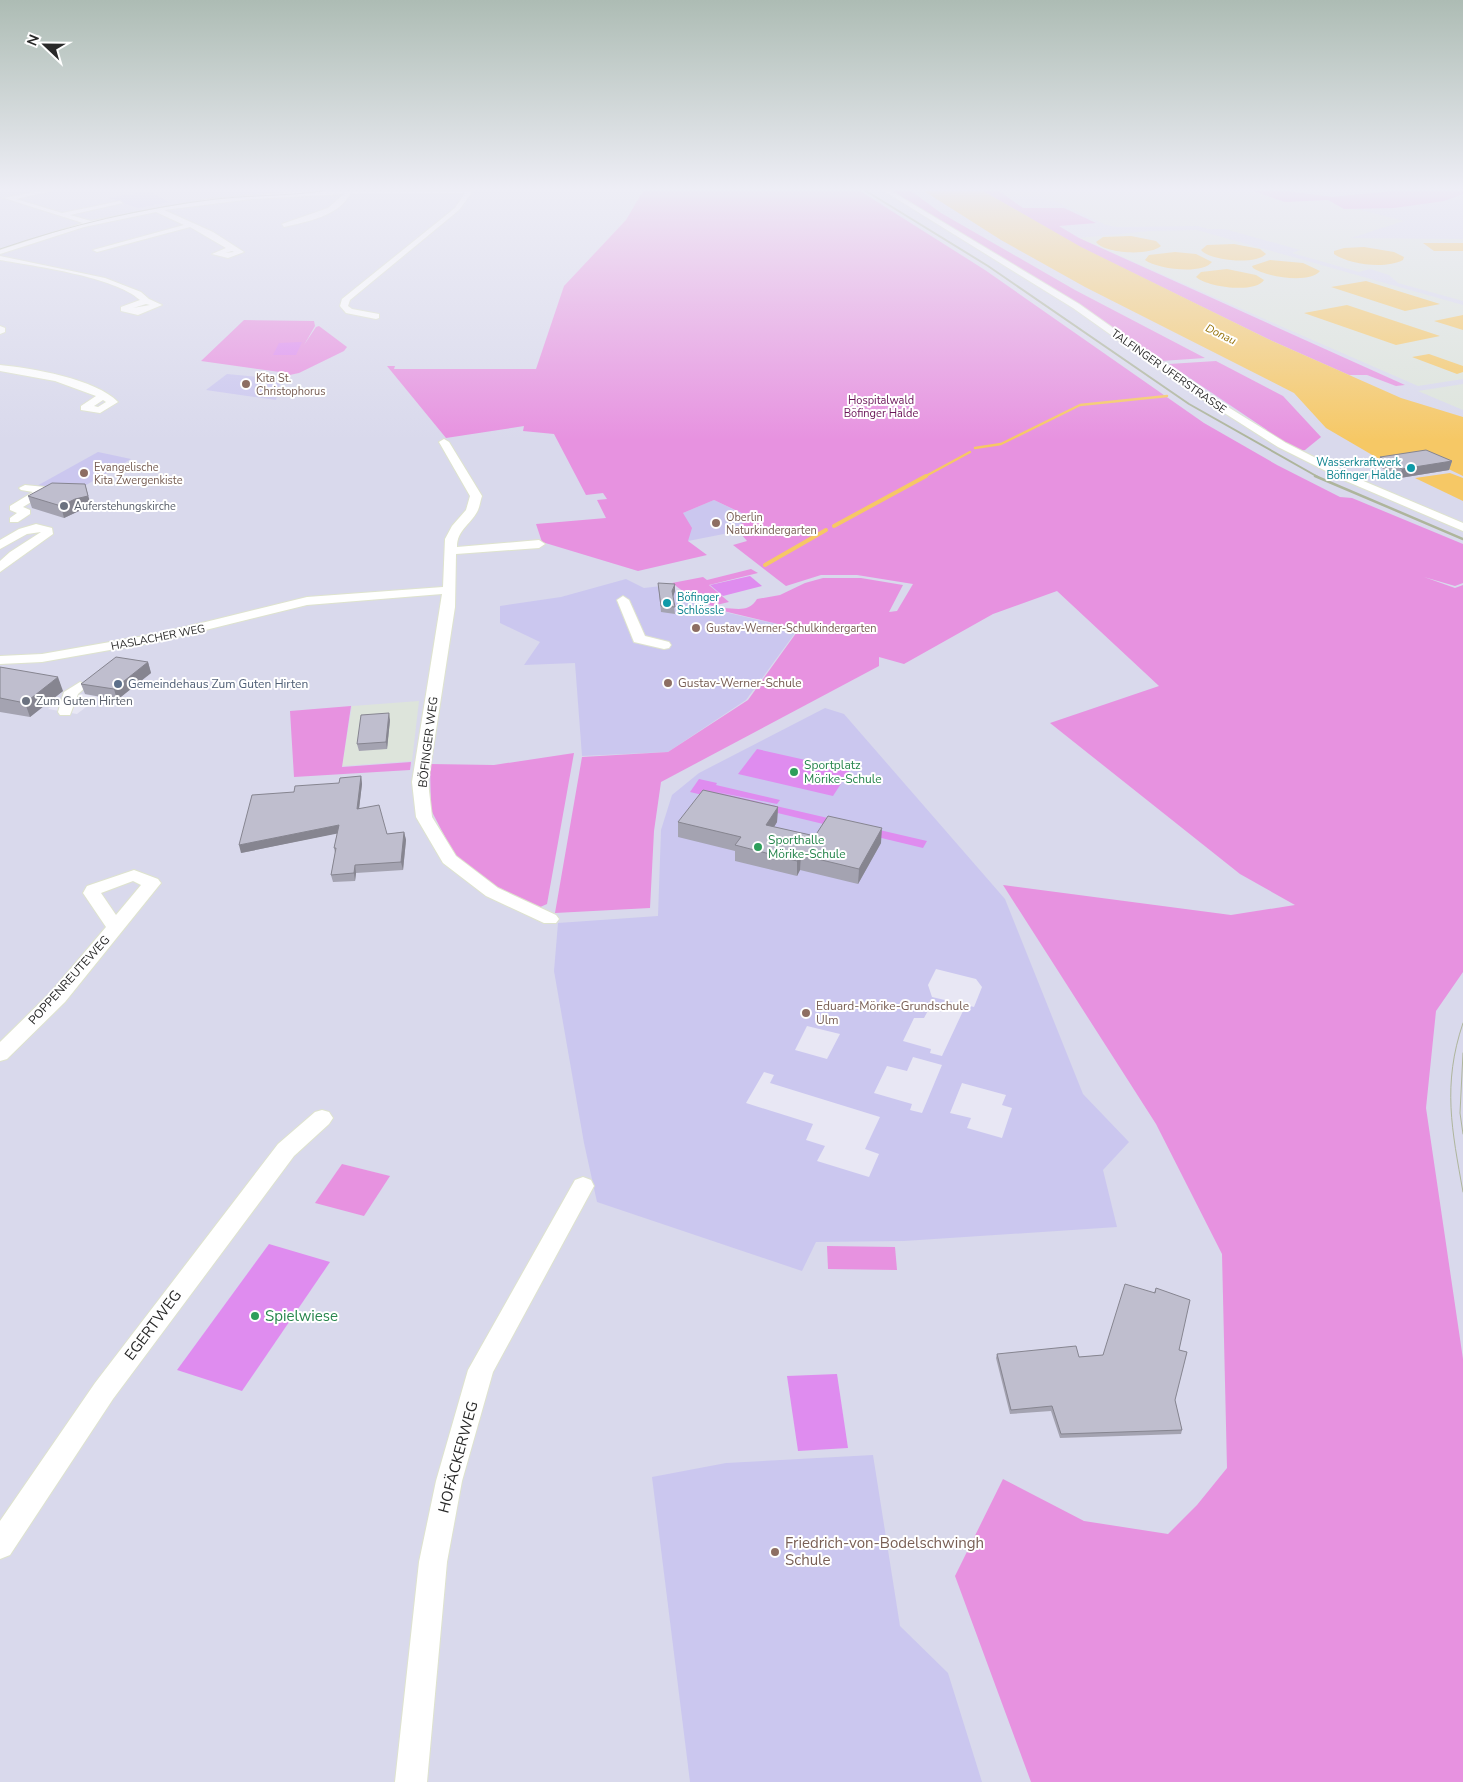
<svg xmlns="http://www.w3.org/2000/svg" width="1463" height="1782" font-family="'Nunito Sans',sans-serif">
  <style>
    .industrial { fill: #dde4db }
    .education { fill: #cbc7ef }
    .green { fill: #e792e0 }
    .pitch { fill: #df8cef }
    .plaza { fill: #e8e7f4 }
    .water { fill: #f6c865 }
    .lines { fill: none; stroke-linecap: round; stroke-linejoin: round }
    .stream-far1 { stroke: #f6c865; stroke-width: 2.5 }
    .stream { stroke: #f6c865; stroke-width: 4 }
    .minor-casing { stroke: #dee3ce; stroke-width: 2 }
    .minor { fill: #fff; fill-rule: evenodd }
    .tram { stroke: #aeb59c; stroke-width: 1 }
    .rail-far1 { stroke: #aeb59c; stroke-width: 2 }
    .rail { stroke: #aeb59c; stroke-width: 2.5 }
    .wall { fill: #a4a3b1 }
    .shaded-wall { fill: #868590 }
    .building { fill: #bfbece; stroke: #868590 }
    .education-dot { fill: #8d6e63; stroke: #fff; stroke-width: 2 }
    .culture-dot { fill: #0f9aa8; stroke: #fff; stroke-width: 2 }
    .worship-dot { fill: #6b7280; stroke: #fff; stroke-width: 2 }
    .service-dot { fill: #5c6f8a; stroke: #fff; stroke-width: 2 }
    .leisure-dot { fill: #2e9e5b; stroke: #fff; stroke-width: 2 }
    .labels { text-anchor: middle; stroke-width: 4; stroke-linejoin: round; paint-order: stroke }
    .far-water-label { font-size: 11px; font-style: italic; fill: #937006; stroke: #fff }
    .far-street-label { font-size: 11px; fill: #292929; stroke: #fff }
    .far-education-label { font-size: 11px; fill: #785e54; stroke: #fff; text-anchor: start }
    .far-park-label { font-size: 11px; fill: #6a1558; stroke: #fff }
    .far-culture-label { font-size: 11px; fill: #0d838f; stroke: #fff; text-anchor: end }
    .far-worship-label { font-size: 11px; fill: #5b616d; stroke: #fff; text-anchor: start }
    .education-label { font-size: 12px; fill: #785e54; stroke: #fff; text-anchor: start }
    .service-label { font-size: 12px; fill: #4e5e75; stroke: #fff; text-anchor: start }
    .worship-label { font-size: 12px; fill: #5b616d; stroke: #fff; text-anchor: start }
    .street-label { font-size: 12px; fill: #292929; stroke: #fff }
    .leisure-label { font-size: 12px; fill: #27864d; stroke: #fff; text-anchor: start }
    .near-leisure-label { font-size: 15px; fill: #27864d; stroke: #fff; text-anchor: start }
    .near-street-label { font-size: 15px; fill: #292929; stroke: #fff }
    .near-education-label { font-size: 15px; fill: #785e54; stroke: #fff; text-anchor: start }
  </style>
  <rect width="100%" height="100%" fill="#d9d9ec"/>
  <!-- industrial -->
  <g class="industrial">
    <path d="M1001 191H1254L1285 202 1328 200 1344 209 1361 210 1404 221 1351 238 1463 239V301L1398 283 1389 275 1370 269 1359 272 1292 253 1300 250 1225 229H1208L1198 226 1117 227 1106 225 1055 201 1046 200 1041 197 1006 196Z"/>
    <path d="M1197 230 1463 305V379L1418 386 1079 238 1150 231Z"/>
    <path d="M1463 384V410L1418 391Z"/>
    <path d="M419 701 412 761 342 766 352 706Z"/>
  </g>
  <!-- education -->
  <g class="education">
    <path d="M149 191 169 202 138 208 109 198Z"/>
    <path d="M227 374 281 379 276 400 206 390Z"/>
    <path d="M98 452 131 459 74 492 35 487Z"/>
    <path d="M714 500 751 518 736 528 739 531 688 541 683 513Z"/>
    <path d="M626 579 644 588 670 585 681 596 703 607 798 629 746 700 668 752 582 756 575 663 524 665 540 642 500 623V606L561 597Z"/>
    <path d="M825 708 844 714 1005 899 1083 1094 1129 1142 1103 1170 1117 1227 904 1241 816 1242 802 1271 597 1202 584 1143 554 971 558 923 658 916 661 830 672 795 699 773Z"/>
    <path d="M873 1455 900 1626 948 1673 982 1782H690L652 1477 726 1463Z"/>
  </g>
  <!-- green -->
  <g class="green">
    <path d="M643 191H860L985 270 1204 423 1277 465 1340 497 1352 498 1463 544V583L1455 586 1424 577 1455 588 1463 585V972L1436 1011 1426 1108 1463 1359V1782H1031L955 1576 1003 1479 1084 1521 1168 1534 1197 1505 1227 1468 1222 1254 1156 1124 1003 885 1231 915 1295 905 1240 874 1050 723 1159 686 1057 591 993 614 904 664 879 657V666L661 782 654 831 650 908 555 913 582 757 668 752 748 700 799 629 715 609C730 605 747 616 757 599L780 595 805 583 823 578H861L903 585 889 612 897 611 913 584 857 575H821L786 586 733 545 747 541 736 528 750 517 714 500 683 513 692 528 688 541 707 555 638 571 542 542 536 524 606 518 597 500 607 499 603 493 586 495 554 434 523 431 524 426 446 438 387 366H395L394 369H536L564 286 626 220Z"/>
    <path d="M893 191H911L941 213 1075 290 1205 358 1161 361 1077 303 925 212Z"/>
    <path d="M983 191H999L1023 208H1064L1096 223 1059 226 1079 238 1405 385 1396 386 1367 375H1349L1268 339 1080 247Z"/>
    <path d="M1254 191H1288L1332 197 1392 191H1463V194L1444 201 1394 208 1344 209 1328 200 1285 202Z"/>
    <path d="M244 320 314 321 315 326 304 345 316 327 319 326 347 347 344 351 299 373 285 376 287 373 201 361Z"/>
    <path d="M1216 361 1283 396 1321 437 1305 450 1300 451 1262 431 1267 430 1169 364Z"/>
    <path d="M751 569 758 573 709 585 729 602 712 606 692 598 672 583 703 577 707 580Z"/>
    <path d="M351 706 342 767 411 762 410 770 294 777 290 711Z"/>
    <path d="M574 753 547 904 538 908 490 884 454 854 431 810 430 764 494 765Z"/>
    <path d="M342 1164 390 1176 364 1216 315 1203Z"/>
    <path d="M827 1246 895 1247 897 1270 828 1269Z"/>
  </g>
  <!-- pitch -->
  <g class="pitch">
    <path d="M302 342 296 355H273L279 343Z"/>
    <path d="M750 576 762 586 723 596 710 585Z"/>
    <path d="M757 749 850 770 833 796 738 774Z"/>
    <path d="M699 779 717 783 716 785 780 800 777 804 712 791 927 841 923 848 690 792Z"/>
    <path d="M269 1244 330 1262 242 1391 177 1370Z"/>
    <path d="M837 1374 848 1448 798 1451 787 1376Z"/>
  </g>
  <!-- plaza -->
  <g class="plaza">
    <path d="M70 692 99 697 77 714 48 709Z"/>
    <path d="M936 969 976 979 982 987 974 1007 932 997 928 985Z"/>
    <path d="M935 1003 963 1011 942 1056 930 1053 931 1049 903 1041 914 1018H924L931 1005Z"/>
    <path d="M807 1026 840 1034 827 1059 795 1050Z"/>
    <path d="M913 1057 942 1065 922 1113 910 1110 912 1104 874 1093 887 1066 907 1071Z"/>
    <path d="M764 1072 774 1075 770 1083 880 1117 865 1149 879 1154 869 1177 817 1161 825 1146 806 1140 813 1124 746 1103Z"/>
    <path d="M962 1083 1006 1095 1002 1105 1012 1108 1002 1138 967 1128 971 1118 950 1113Z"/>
  </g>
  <!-- water -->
  <g class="water">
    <path d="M924 191H983L1081 247 1268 339 1401 398 1463 417V476L1413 452H1411L1420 457 1386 463 1326 428 1294 393 1085 287 1001 240Z"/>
    <path d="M1131 236 1156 241 1161 246C1150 256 1105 254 1096 242L1103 237Z"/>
    <path d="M1423 243H1463V251H1434Z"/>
    <path d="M1234 244 1260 249 1266 254C1256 265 1210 261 1201 250L1207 245Z"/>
    <path d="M1364 247 1394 252 1404 257 1403 260C1386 269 1350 265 1334 254V251L1344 248Z"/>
    <path d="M1175 252 1196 254 1212 262C1202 275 1157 269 1145 260L1149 255Z"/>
    <path d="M1270 260 1303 263 1320 271C1310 284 1266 277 1253 268L1252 266Z"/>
    <path d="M1227 269 1256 275 1264 280C1255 294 1207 287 1196 277L1201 272Z"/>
    <path d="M1366 281 1440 304 1405 311 1331 287Z"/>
    <path d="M1347 305 1440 336 1396 345 1304 313Z"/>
    <path d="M1463 315V330L1434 321Z"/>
    <path d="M1429 354 1463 366V372L1457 374 1412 357Z"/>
    <path d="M1450 473 1463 478V501L1415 478Z"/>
  </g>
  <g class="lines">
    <!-- stream-far1 -->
    <g class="stream-far1">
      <path d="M975 448 1001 444 1080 405 1167 396"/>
      <path d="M924 477 970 452"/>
    </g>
    <!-- stream -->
    <g class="stream">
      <path d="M834 526 926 476"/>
      <path d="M765 565 826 530"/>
    </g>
    <!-- minor casing -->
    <g class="minor-casing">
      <g id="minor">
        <path d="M39 191H51L16 199 62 213 120 201 123 203 70 215 91 221 209 199 295 192 473 191 459 210 350 300 348 306 352 309 379 314V318L376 319 346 313 340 306 342 299 455 208 465 193 350 194C339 216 306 222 284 227L282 224 328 208 344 194 252 199 164 210 213 232 244 252 228 258 212 254 226 248 190 227 97 252 93 250 184 225 156 212 84 227 0 254V250L83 223 4 198ZM232 251 234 252 225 253Z"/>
        <path d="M884 191H891L1079 304 1202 391 1286 443 1354 477 1463 523V531L1346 481 1278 447 1196 395 1073 308Z"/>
        <path d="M0 256 105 278 141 292 149 299 162 305 138 315 121 311V307L140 300C115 277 35 266 0 260ZM146 304 150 305 133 308Z"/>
        <path d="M0 326 5 328V332L0 334Z"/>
        <path d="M0 365C31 368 96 379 118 402L100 413 81 410V406L96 396 55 381 0 371ZM103 400 106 402 98 407 94 406Z"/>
        <path d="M444 439 449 442 482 496C480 501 480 507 477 512 470 525 457 530 457 547L539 540 545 544 539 548 456 554 455 607 428 782 432 817 456 856 498 888 556 915 559 919 556 923H544L486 896 443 863 416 817 412 782 442 594 307 605 161 641 42 662 0 664V656L42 654 161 633 307 597 443 587 445 539 452 526 466 510 470 496 439 442Z"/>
        <path d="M25 485 45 487 51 490 23 507 30 510V514L18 522H10V518L17 513 10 510V506L33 492 21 490 19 488Z"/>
        <path d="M36 524 52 528 53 534 0 572V561L10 552 41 532 27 534 0 549V540L19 529Z"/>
        <path d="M623 596 629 600 645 636 669 642 671 645 669 648 664 649 634 642 617 600Z"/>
        <path d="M80 682 87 686 78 694 70 715H60L58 712 64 692Z"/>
        <path d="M134 870 158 879 161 883 65 1002 7 1059 0 1061V1042L51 992 106 927 83 893 87 886ZM133 881 141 885 116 915 101 893Z"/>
        <path d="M322 1110 329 1112 333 1118 329 1124 294 1156 113 1399 10 1555 0 1559V1521L95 1383 278 1144 315 1112Z"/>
        <path d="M583 1177 591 1180 594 1186 493 1372 462 1481 447 1562 427 1782H395L419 1562 436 1481 468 1370 575 1180Z"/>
      </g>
    </g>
    <!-- minor -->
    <use href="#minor" class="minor"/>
    <!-- tram -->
    <g class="tram">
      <path d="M0 249C70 225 142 208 216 199 252 195 287 196 323 191"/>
      <path d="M1463 1023C1442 1085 1452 1130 1463 1192"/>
      <path d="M1463 1053 1460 1113 1463 1134"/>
    </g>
    <!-- rail-far1 -->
    <path class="rail-far1" d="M866 191 988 266 1189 404 1318 477"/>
    <!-- rail -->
    <path class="rail" d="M1315 476 1463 539"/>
  </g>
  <!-- wall -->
  <g class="wall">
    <path d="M1380 457 1452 461 1449 470 1400 478 1378 466Z"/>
    <path d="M28 496 92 509 79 511 64 518 32 508Z"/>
    <path d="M658 583 675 591 673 596 675 614 661 612Z"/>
    <path d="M148 662 151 673 117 700 85 694 81 684Z"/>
    <path d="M0 667 63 691 30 717 0 712Z"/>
    <path d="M390 720 387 749 359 751 357 744Z"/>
    <path d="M361 776 362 784 359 809 387 834 404 832 406 840 403 870 356 873 355 881 333 882 331 875 335 853 334 848 337 833 241 853 294 792 339 783Z"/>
    <path d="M778 807 777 822 774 827 815 836 881 843 858 884 800 870 797 876 735 861V851L678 837V822Z"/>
    <path d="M1156 1288 1179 1350 1175 1400 1182 1430 1181 1434 1060 1438 1051 1411 1010 1414 996 1358 997 1354 1079 1357 1103 1355 1154 1293Z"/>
  </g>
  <!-- shaded-wall -->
  <g class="shaded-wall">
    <path d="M1452 461 1449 470 1400 478 1402 469Z"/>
    <path d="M85 484 92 509 79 511 64 518 61 506Z"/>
    <path d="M675 584V591L673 597 672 591Z"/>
    <path d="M148 662 151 673 117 700 114 689Z"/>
    <path d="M58 677 63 691 30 717 25 703Z"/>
    <path d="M389 713 390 720 387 749 386 742Z"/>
    <path d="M361 776 362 784 358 817 357 809Z"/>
    <path d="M778 807 777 822 766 840V825Z"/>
    <path d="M339 825 340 833 241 853 239 845Z"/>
    <path d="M882 828 881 843 858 884 859 869Z"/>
    <path d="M404 832 406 840 403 870 401 862Z"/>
    <path d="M801 855 800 870 797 876V861Z"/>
    <path d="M355 865 356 873 355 881 354 873Z"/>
  </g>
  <!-- building -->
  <g class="building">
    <path d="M1426 450 1452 461 1402 469 1380 457Z"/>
    <path d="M52 483 85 484 88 496 75 499 61 506 28 496Z"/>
    <path d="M658 583 675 584 672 591 675 607 661 606Z"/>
    <path d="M116 657 148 662 114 689 81 684Z"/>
    <path d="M0 667 58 677 25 703 0 698Z"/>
    <path d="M389 713 386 742 357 744 361 715Z"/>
    <path d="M361 776 357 809 379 805 387 834 404 832 401 862 355 865 354 873 331 875 336 848H334L339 825 239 845 252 795 294 792 295 786 339 783 340 778Z"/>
    <path d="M703 790 778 807 766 825 815 836 828 816 882 828 859 869 801 855 797 861 735 845 741 837 678 822Z"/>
    <path d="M1125 1284 1155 1293 1156 1288 1190 1300 1179 1350 1187 1352 1175 1400 1182 1430 1061 1434 1052 1406 1011 1410 997 1354 1076 1346 1079 1357 1103 1355Z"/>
  </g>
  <!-- sky -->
  <linearGradient id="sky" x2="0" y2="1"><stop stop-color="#adbcb4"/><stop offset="0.43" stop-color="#eeeef6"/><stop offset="1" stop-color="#eeeef6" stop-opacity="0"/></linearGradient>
  <rect width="1463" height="440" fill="url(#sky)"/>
  <!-- markers -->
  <g class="education-dot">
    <circle cx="246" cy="384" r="5"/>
    <circle cx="84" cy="473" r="5"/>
    <circle cx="716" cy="523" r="5"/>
    <circle cx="696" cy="628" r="5"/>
    <circle cx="668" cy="683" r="5"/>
    <circle cx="806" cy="1013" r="5"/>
    <circle cx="775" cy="1552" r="5"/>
  </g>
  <g class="culture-dot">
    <circle cx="1411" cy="468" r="5"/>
    <circle cx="667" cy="603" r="5"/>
  </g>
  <g class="worship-dot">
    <circle cx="64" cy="506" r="5"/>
    <circle cx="26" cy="701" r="5"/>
  </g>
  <circle class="service-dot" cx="118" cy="684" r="5"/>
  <g class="leisure-dot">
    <circle cx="794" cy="772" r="5"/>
    <circle cx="758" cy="847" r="5"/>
    <circle cx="255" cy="1316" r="5"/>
  </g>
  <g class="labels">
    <!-- far-water labels -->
    <g class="far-water-label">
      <text transform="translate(1221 334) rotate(26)" y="4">Donau</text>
    </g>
    <!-- far-street labels -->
    <g class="far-street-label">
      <text transform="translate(1169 371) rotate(35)" y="4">TALFINGER UFERSTRASSE</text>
      <text transform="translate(158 637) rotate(-11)" y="4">HASLACHER WEG</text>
    </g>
    <!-- far-education labels -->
    <g class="far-education-label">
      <text x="256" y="382">Kita St.<tspan x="256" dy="13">Christophorus</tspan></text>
      <text x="94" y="471">Evangelische<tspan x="94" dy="13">Kita Zwergenkiste</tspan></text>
      <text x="726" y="521">Oberlin<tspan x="726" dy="13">Naturkindergarten</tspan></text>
      <text x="706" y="632">Gustav-Werner-Schulkindergarten</text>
    </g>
    <!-- far-park labels -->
    <g class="far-park-label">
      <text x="881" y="404">Hospitalwald<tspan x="881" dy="13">Böfinger Halde</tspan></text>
    </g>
    <!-- far-culture labels -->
    <g class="far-culture-label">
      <text x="1401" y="466">Wasserkraftwerk<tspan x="1401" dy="13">Böfinger Halde</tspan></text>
      <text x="677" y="601" text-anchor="start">Böfinger<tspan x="677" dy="13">Schlössle</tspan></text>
    </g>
    <!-- far-worship labels -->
    <g class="far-worship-label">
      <text x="74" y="510">Auferstehungskirche</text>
    </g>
    <!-- education labels -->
    <g class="education-label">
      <text x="678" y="687">Gustav-Werner-Schule</text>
      <text x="816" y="1010">Eduard-Mörike-Grundschule<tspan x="816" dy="14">Ulm</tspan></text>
    </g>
    <!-- service labels -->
    <g class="service-label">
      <text x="128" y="688">Gemeindehaus Zum Guten Hirten</text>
    </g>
    <!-- worship labels -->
    <g class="worship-label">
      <text x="36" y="705">Zum Guten Hirten</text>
    </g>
    <!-- street labels -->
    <g class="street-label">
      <text transform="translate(428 742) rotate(-83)" y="4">BÖFINGER WEG</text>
      <text transform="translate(69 980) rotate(-48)" y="4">POPPENREUTEWEG</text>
    </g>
    <!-- leisure labels -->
    <g class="leisure-label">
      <text x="804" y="769">Sportplatz<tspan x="804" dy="14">Mörike-Schule</tspan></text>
      <text x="768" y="844">Sporthalle<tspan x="768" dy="14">Mörike-Schule</tspan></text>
    </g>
    <!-- near-leisure labels -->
    <g class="near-leisure-label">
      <text x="265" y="1321">Spielwiese</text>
    </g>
    <!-- near-street labels -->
    <g class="near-street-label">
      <text transform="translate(153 1325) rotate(-53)" y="5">EGERTWEG</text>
      <text transform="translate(458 1457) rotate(-75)" y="5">HOFÄCKERWEG</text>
    </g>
    <!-- near-education labels -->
    <g class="near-education-label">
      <text x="785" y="1548">Friedrich-von-Bodelschwingh<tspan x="785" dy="17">Schule</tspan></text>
    </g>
  </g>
  <!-- north arrow -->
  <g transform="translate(45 45) rotate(292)" stroke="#ffffff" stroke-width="4" paint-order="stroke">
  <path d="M0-4L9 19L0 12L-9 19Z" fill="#292929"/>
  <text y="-8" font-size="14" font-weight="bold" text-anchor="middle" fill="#292929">N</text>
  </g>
</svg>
